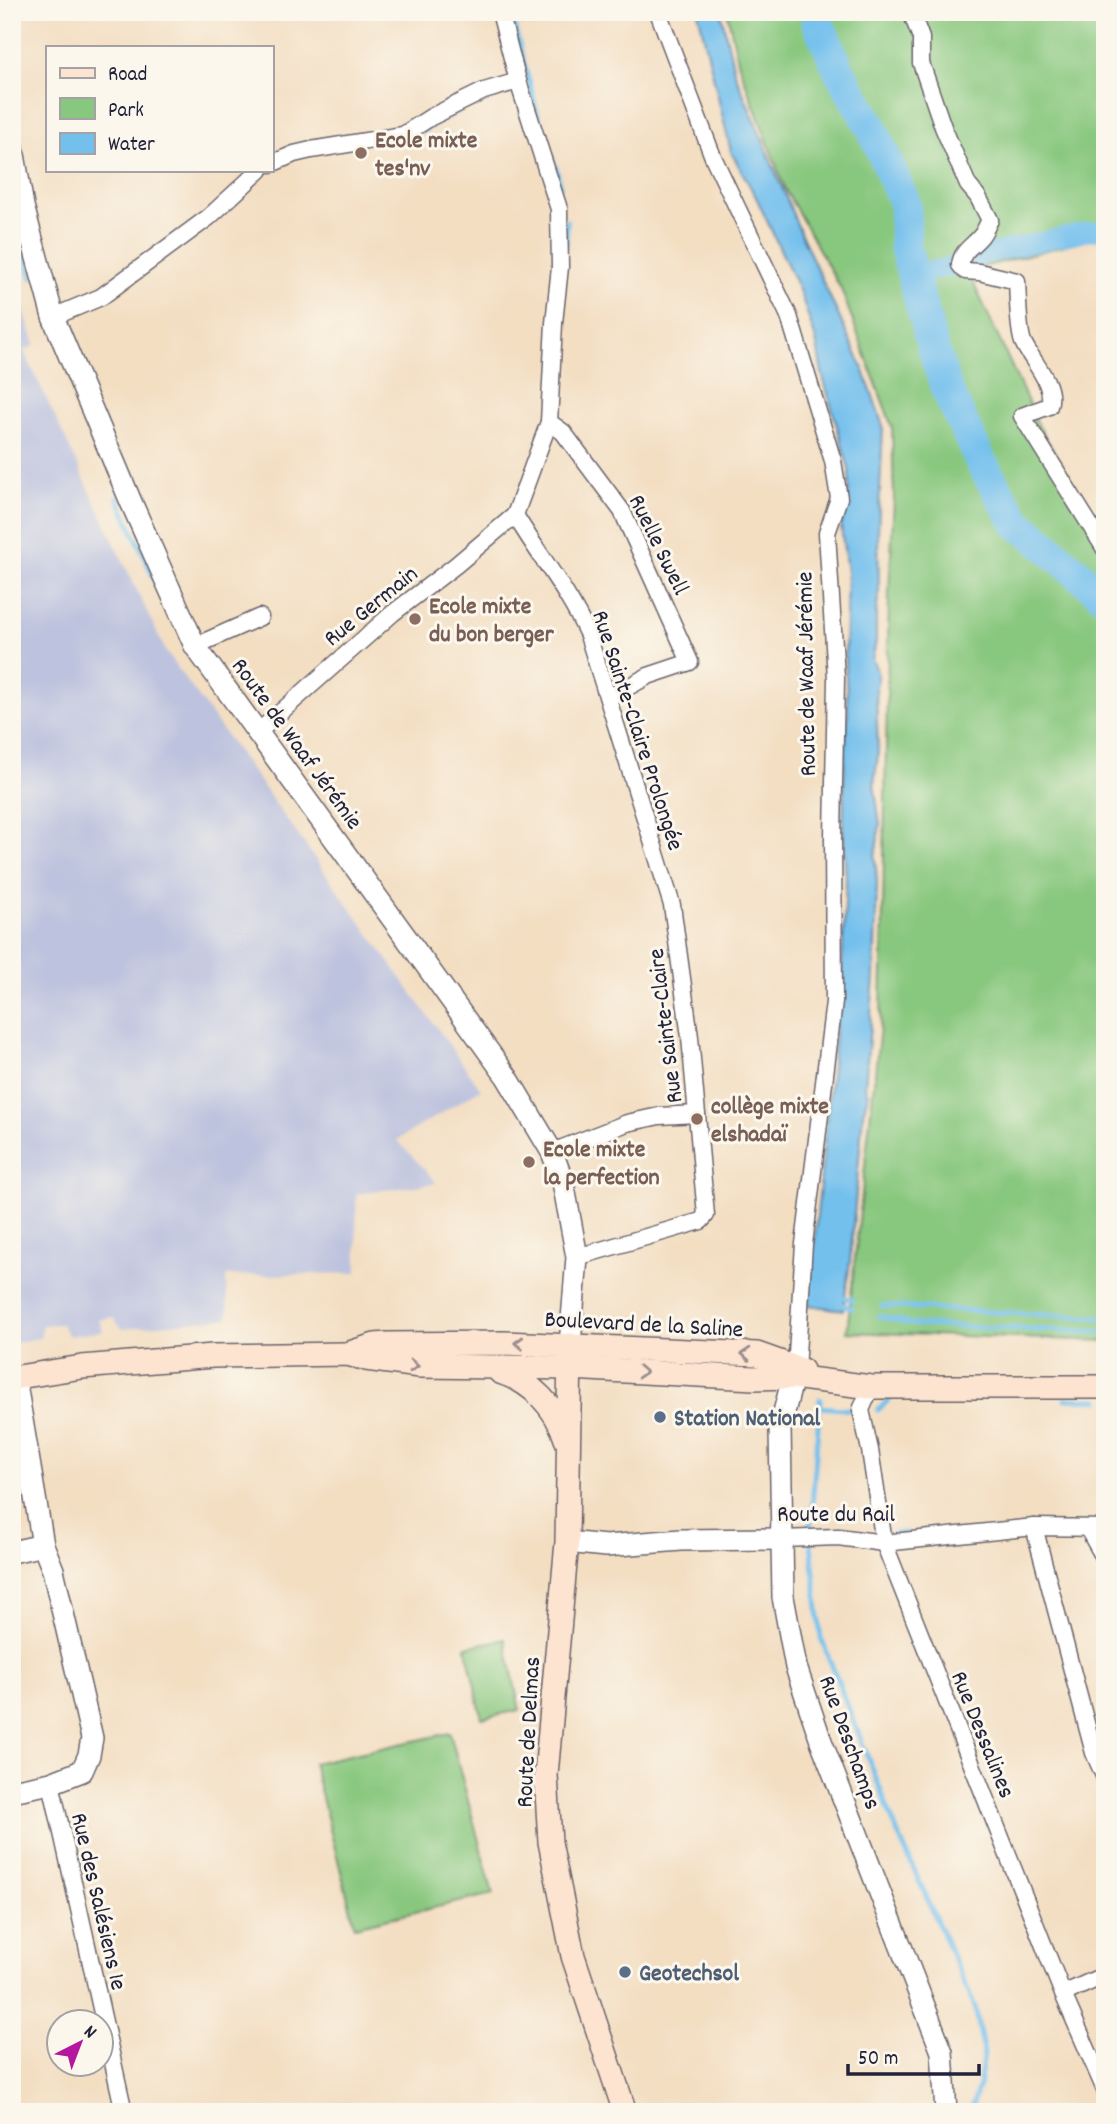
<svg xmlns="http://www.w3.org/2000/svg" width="1117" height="2124" font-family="Dekko,sans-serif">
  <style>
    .industrial { fill: #bdc3de }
    .green { fill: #88c77e; stroke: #55745c; stroke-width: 2 }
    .water { fill: #73c0ed; stroke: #4a7194; stroke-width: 2 }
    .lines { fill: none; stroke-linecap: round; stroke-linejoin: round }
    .stream { stroke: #73c0ed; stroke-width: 5 }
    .canal { stroke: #73c0ed; stroke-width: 19 }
    .river { stroke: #73c0ed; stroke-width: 32 }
    .minor-casing { stroke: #6b646a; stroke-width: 19 }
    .tertiary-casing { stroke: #6b646a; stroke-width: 24 }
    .secondary-casing { stroke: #6b646a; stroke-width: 26 }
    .minor { stroke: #fff; stroke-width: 16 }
    .tertiary { stroke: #fff; stroke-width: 21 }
    .secondary { stroke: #fde4d1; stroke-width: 23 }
    .oneway { stroke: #9a8d8e }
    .education-dot { fill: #8d6e63; stroke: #fbf7ec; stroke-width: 2.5 }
    .service-dot { fill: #5c6f8a; stroke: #fbf7ec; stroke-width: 2.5 }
    .labels { text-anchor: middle; stroke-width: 6; stroke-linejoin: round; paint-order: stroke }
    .education-label { font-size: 24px; font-weight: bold; fill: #785e54; stroke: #fbf7ec; text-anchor: start }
    .street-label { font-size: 24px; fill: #22223b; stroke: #fbf7ec }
    .service-label { font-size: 24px; font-weight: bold; fill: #4e5e75; stroke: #fbf7ec; text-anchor: start }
  </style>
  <rect width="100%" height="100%" fill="#fbf7ec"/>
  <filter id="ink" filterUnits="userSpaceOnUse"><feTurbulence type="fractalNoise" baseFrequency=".0143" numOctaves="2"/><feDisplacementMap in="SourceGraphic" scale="14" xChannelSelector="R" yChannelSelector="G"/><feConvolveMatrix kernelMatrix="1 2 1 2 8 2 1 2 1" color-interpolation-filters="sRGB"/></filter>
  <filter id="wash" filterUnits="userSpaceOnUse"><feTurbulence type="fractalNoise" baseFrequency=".00686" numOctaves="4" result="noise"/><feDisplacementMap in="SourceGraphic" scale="28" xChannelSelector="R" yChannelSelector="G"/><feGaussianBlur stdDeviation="1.57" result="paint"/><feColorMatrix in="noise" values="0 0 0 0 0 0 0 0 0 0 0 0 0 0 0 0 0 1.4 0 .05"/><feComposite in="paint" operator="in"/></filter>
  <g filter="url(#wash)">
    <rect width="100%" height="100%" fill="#f3dec2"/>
    <!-- industrial -->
    <path class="industrial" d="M12 272 35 345 24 351 166 652 481 1089 397 1140 437 1183 356 1194 357 1273 226 1276 228 1318 122 1329 113 1317 99 1320 103 1331 69 1336 61 1324 43 1325 40 1338 12 1343Z"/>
    <!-- green -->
    <g class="green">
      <path d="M727 12H1105V238L1084 240 968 271 1039 426 1105 539V1341L847 1332 881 1018 889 591 894 499 892 427 841 289 785 189 739 65Z"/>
      <path d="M505 1639 520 1710 482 1718 466 1647Z"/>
      <path d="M450 1733 493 1894 355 1926 313 1763Z"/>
    </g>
    <!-- water -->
    <path class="water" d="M698 12H721L734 71 801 234 864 371 883 426 878 533 879 592 876 614V642L872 660C878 669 879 677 876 687L878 755 874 784 880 824 875 857 877 881 874 978 865 1086 868 1095 863 1113 850 1262 843 1310 808 1305 842 965 846 881 843 827 845 751 848 713 845 660 847 572 841 527 849 490V469L822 373 816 340 800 292 756 197 731 152Z"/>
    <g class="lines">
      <!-- stream -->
      <g class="stream">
        <path d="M508 12 515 29 541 127"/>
        <path d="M422 131 459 110"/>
        <path d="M551 159 557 174 550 154 557 171 560 187"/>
        <path d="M12 214 32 278"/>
        <path d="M566 246 567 221"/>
        <path d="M118 498 160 592"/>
        <path d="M838 1295 852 1300"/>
        <path d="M839 1304 852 1308"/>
        <path d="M882 1306 1105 1318"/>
        <path d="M879 1316 907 1323 920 1325 1105 1332"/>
        <path d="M820 1399 810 1534 821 1638 896 1829 975 2007 984 2054 979 2086 970 2112"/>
        <path d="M1066 1399 1099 1400"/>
        <path d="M819 1407 854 1410"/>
        <path d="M878 1410 894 1395"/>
        <path d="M894 1534 906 1533"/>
      </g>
      <!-- canal -->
      <path class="canal" d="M913 274 960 265 986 254 1083 232 1105 230"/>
      <!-- river -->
      <path class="river" d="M816 12 817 21 840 72 871 126 905 204V246L932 345 947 390 983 466 1018 524 1032 534 1105 597"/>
    </g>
  </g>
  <g filter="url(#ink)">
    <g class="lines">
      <!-- minor casing -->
      <g class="minor-casing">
        <g id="minor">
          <path d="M500 12 518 81 559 209 560 267 554 323 549 422 515 515C539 555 569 593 588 635L672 905 690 1037 706 1215 701 1221 577 1257"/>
          <path d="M658 12 713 157 789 316 833 461 839 498 827 533 836 678 833 837 834 1002 804 1244 796 1370"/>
          <path d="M911 12 921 38V63L943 127 968 185 978 197 990 220C987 225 985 231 981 236 972 247 962 250 960 265L965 271 979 272 1017 281C1018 297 1018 329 1023 342 1032 362 1056 384 1049 406L1022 416 1105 549"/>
          <path d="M271 164 294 154 311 150 403 135 431 117 484 91 518 81"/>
          <path d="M53 317 101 297 209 217 260 170"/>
          <path d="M549 422 563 432 622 511 690 662 648 676 608 698"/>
          <path d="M195 646 260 617"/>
          <path d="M257 733 393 613 456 565 515 515"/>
          <path d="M552 1152 627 1123 659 1116 697 1114"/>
          <path d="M871 1387 861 1410 870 1450 884 1543 1063 1994 1105 2090"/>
          <path d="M1034 1527 1094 1753 1105 1778"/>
          <path d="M1088 1529 1105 1559"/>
          <path d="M782 1539 838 1537 884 1543 1034 1527 1105 1528"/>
          <path d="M51 1783 124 2112"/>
          <path d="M1063 1994 1105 1975"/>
        </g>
      </g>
      <!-- tertiary casing -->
      <g class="tertiary-casing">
        <g id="tertiary">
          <path d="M12 143 23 206 53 317 131 502 195 646 507 1077 552 1152 563 1182 577 1257 570 1345"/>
          <path d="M796 1370 793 1377 780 1428 783 1597 796 1667 821 1741 942 2052 946 2112"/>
          <path d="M567 1542 606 1546 681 1540 782 1539"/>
          <path d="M12 1552 43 1545"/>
          <path d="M12 1791 51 1783 82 1771 89 1755 92 1738 53 1570 43 1545 15 1378"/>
        </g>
      </g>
      <!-- secondary casing -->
      <g class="secondary-casing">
        <g id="secondary">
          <path d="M570 1345 567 1542 546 1775 550 1842 573 1956 625 2112"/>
          <path d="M350 1353 375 1345 387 1344 505 1343 757 1354 802 1370"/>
          <path d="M500 1372C532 1382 556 1407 566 1439"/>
          <path d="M12 1378 82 1367 213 1356 347 1354 366 1359 420 1366 570 1368 754 1378 793 1377 871 1387H1105"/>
        </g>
      </g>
      <!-- minor -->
      <use href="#minor" class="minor"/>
      <!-- tertiary -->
      <use href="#tertiary" class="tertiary"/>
      <!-- secondary -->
      <use href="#secondary" class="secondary"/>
    </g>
    <!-- one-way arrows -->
    <defs><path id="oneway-chevron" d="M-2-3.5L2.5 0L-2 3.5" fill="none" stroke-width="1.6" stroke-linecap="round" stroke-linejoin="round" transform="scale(1.75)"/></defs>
    <g class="oneway">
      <use href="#oneway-chevron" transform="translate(519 1343) rotate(-178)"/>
      <use href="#oneway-chevron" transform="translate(746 1354) rotate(-176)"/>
      <use href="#oneway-chevron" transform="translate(414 1366) rotate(5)"/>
      <use href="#oneway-chevron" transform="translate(642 1372) rotate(3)"/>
    </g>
  </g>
  <!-- markers -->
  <g class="education-dot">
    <circle cx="361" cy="153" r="7"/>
    <circle cx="415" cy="619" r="7"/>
    <circle cx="697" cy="1119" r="7"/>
    <circle cx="529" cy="1162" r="7"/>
  </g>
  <g class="service-dot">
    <circle cx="660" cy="1417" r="7"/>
    <circle cx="625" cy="1972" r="7"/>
  </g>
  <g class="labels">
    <!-- education labels -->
    <g class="education-label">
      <text x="375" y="147">Ecole mixte<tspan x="375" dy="28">tes'nv</tspan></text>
      <text x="429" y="613">Ecole mixte<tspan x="429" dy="28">du bon berger</tspan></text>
      <text x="711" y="1113">collège mixte<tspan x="711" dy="28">elshadaï</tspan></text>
      <text x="543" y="1156">Ecole mixte<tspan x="543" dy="28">la perfection</tspan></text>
    </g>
    <!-- street labels -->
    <g class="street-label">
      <text transform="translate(660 544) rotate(64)" y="8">Ruelle Swell</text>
      <text transform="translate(370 605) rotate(-39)" y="8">Rue Germain</text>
      <text transform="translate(805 674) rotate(-91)" y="8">Route de Waaf Jérémie</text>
      <text transform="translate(639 730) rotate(72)" y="8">Rue Sainte-Claire Prolongée</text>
      <text transform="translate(298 743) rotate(54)" y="8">Route de Waaf Jérémie</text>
      <text transform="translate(664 1026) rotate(-97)" y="8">Rue Sainte-Claire</text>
      <text transform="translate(644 1323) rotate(3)" y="8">Boulevard de la Saline</text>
      <text x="836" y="1521">Route du Rail</text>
      <text transform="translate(527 1732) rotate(-87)" y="8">Route de Delmas</text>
      <text transform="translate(984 1734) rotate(68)" y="8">Rue Dessalines</text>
      <text transform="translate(851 1742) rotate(70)" y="8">Rue Deschamps</text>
      <text transform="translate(100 1901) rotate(77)" y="8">Rue des Salésiens 1e</text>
    </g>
    <!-- service labels -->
    <g class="service-label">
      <text x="674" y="1425">Station National</text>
      <text x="639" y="1980">Geotechsol</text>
    </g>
  </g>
  <!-- margin -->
  <rect width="1117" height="2124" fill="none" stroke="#fbf7ec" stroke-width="42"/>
  <!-- legend -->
  <rect x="46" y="46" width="228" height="126" fill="#fbf7ec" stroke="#a4a2a5" stroke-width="2"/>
  <rect x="60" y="68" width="35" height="10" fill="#fde4d1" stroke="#a4a2a5" stroke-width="2"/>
  <text x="108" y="80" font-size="21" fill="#22223b">Road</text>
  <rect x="60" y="98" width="35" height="21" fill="#88c77e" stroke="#a4a2a5" stroke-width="2"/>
  <text x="108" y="116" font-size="21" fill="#22223b">Park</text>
  <rect x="60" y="133" width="35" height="21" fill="#73c0ed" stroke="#a4a2a5" stroke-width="2"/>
  <text x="108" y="150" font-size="21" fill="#22223b">Water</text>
  <!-- north arrow -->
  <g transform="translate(80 2043) rotate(42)"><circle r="33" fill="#fbf7ec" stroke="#a4a2a5" stroke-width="2"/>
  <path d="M0-5L12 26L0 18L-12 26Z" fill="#b5179e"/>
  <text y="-10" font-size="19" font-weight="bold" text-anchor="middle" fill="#22223b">N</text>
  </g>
  <!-- scale -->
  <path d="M848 2064v10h131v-10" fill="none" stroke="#22223b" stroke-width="3.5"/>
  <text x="858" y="2064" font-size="21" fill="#22223b" stroke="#fbf7ec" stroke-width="5" paint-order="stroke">50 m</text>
</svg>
